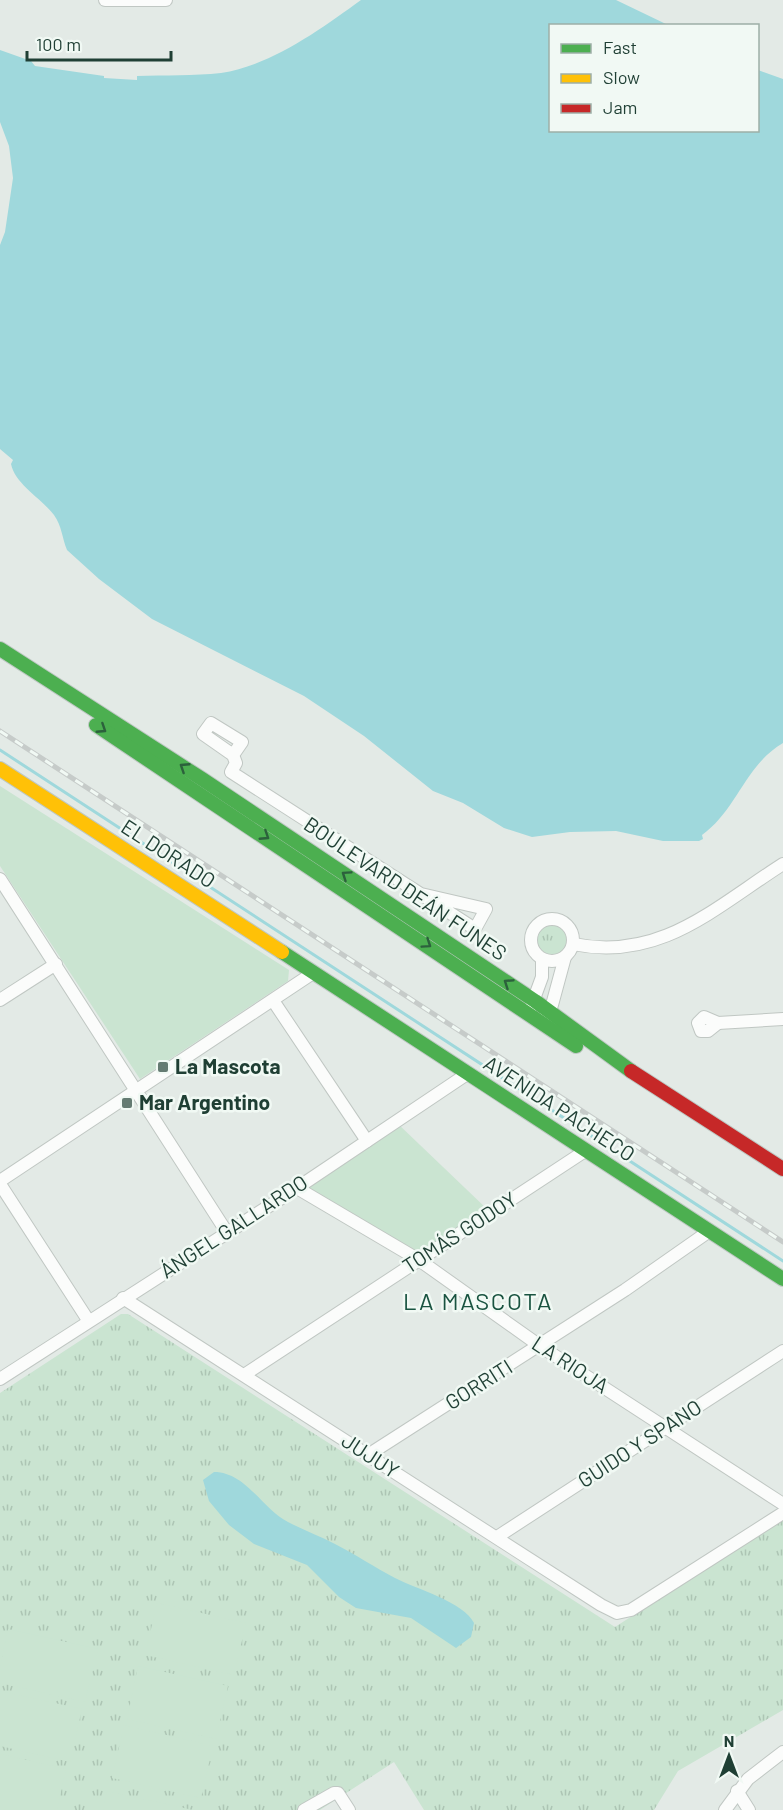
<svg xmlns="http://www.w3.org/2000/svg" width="783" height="1810" font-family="Barlow,sans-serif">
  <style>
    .grass { fill: url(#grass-tufts) }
    .green { fill: #cae4d1 }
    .water { fill: #9fd8dc }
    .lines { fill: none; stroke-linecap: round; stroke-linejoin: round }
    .stream { stroke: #9fd8dc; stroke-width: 3 }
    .street-casing { stroke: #c0c7c3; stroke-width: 14 }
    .fast-casing { stroke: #bec8c3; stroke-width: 16 }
    .slow-casing { stroke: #bec8c3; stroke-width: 16 }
    .jam-casing { stroke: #bec8c3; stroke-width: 16 }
    .street { stroke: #fbfcfb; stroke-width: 12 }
    .fast { stroke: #4caf50; stroke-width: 14 }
    .slow { stroke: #ffc107; stroke-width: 14 }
    .jam { stroke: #c62828; stroke-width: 14 }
    .rail-casing { stroke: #c6cbc9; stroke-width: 5 }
    .rail { stroke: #f1f9f4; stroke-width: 3; stroke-dasharray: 9; stroke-linecap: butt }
    .oneway { stroke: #2c613c }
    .poi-dot { fill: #647b72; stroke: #f1f9f4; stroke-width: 2 }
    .labels { text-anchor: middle; stroke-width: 5; stroke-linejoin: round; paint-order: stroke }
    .street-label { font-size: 21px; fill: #1f3f34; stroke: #f1f9f4 }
    .poi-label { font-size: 21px; font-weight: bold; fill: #1f3f34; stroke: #f1f9f4; text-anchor: start }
    .quarter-label { font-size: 24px; letter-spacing: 1.5px; fill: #195340; stroke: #f1f9f4 }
  </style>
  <defs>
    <pattern id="grass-tufts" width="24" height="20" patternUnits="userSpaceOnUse" patternTransform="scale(1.5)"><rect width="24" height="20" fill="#cae4d1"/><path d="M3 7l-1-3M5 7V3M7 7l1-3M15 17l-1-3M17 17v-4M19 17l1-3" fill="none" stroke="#adc5b4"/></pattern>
  </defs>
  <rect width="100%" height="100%" fill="#e3eae6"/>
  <!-- grass -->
  <g class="grass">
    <circle cx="553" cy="942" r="17"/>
    <path d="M121 1314H128L615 1627 783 1519V1710L678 1771 654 1810H424L394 1762 320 1810H0V1393Z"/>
  </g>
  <!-- green -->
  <g class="green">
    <path d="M0 786 289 970 288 981 140 1079 0 866Z"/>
    <path d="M397 1123 488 1210 419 1258 304 1187Z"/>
    <path d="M157 1603 246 1623 234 1675 145 1655Z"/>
    <path d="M8 1629 98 1649 85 1702 0 1683V1666Z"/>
    <path d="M138 1666 228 1686 216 1739 127 1719Z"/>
    <path d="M0 1691 82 1709 70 1762 0 1746Z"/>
    <path d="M124 1725 213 1746 201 1798 112 1778Z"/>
    <path d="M0 1754 66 1769 57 1810H0Z"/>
    <path d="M107 1791 193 1810H103Z"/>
  </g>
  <!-- water -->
  <g class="water">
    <path d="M361 0H616L668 25 550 26V130H758V70L783 79V743C745 765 737 810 702 835L703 839 699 841H663L616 831 570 832 532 837 504 828 463 803 433 791 364 736 304 696 152 619 99 579 67 550C62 538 62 526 54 515 41 498 15 484 11 464L13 460 0 449V245L5 232 13 178 9 146 0 122V50L31 61 35 66 104 76V78L137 80V76C165 75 194 76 221 73 272 65 321 29 361 0Z"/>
    <path d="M214 1472C246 1472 262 1509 288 1522 303 1530 320 1536 335 1544 355 1554 374 1567 395 1578 416 1589 464 1602 474 1623L471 1637 456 1648 411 1618 356 1608 339 1597 307 1565 254 1544 229 1525 209 1501 203 1480Z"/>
  </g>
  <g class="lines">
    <!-- stream -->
    <path class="stream" d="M0 750 783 1261"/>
    <!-- street casing -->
    <g class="street-casing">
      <g id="street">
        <path d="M105 0H166"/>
        <path d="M233 755 203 734 211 723 242 742 233 755 236 763 231 772 475 929 486 909 421 894"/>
        <path d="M0 879 226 1231"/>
        <circle cx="552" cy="940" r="21"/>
        <path d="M573 944C660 962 714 908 783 864"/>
        <path d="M0 1000 56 964"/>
        <path d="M274 1002 367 1141"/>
        <path d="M531 1007 542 977V960"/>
        <path d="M704 1017 718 1023 708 1031H701L698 1023Z"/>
        <path d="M544 1018 552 1005 565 957"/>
        <path d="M718 1023 783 1019"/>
        <path d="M0 1181 313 973"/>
        <path d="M0 1184 88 1320"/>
        <path d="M297 1188 419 1260 540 1346 783 1504"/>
        <path d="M123 1298 601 1605 617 1613 631 1610 783 1513"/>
        <path d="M244 1375 585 1151"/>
        <path d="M0 1379 297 1188 467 1074"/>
        <path d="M368 1455 625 1290 708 1232"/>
        <path d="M497 1537 783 1351"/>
        <path d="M737 1791 749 1810"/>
        <path d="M304 1810 334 1793H338L349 1810"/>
        <path d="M725 1810 748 1779 783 1752"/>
      </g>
    </g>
    <!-- fast casing -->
    <g class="fast-casing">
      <g id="fast">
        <path d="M0 649 202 779 535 1001 631 1071"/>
        <path d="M96 725 576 1046"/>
        <path d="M282 952 783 1279"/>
      </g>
    </g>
    <!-- slow casing -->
    <g class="slow-casing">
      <path id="slow" d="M0 769 282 952"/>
    </g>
    <!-- jam casing -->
    <g class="jam-casing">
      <path id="jam" d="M631 1071 783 1169"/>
    </g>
    <!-- street -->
    <use href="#street" class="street"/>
    <!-- fast -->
    <use href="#fast" class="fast"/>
    <!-- slow -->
    <use href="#slow" class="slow"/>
    <!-- jam -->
    <use href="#jam" class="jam"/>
    <!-- rail casing -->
    <g class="rail-casing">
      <path id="rail" d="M0 731 783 1242"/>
    </g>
    <!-- rail -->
    <use href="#rail" class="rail"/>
  </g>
  <!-- one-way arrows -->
  <defs><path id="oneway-chevron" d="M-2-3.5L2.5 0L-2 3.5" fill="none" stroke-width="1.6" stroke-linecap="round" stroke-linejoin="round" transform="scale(1.5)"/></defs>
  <g class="oneway">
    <use href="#oneway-chevron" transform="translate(102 729) rotate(33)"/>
    <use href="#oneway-chevron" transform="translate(184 767) rotate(-147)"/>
    <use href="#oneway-chevron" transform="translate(265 836) rotate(33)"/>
    <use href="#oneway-chevron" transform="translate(346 875) rotate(-146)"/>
    <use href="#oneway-chevron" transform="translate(427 944) rotate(34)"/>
    <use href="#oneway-chevron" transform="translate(508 983) rotate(-146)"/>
  </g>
  <!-- markers -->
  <g class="poi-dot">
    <rect x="157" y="1061" width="12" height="12" rx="3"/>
    <rect x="121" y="1097" width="12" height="12" rx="3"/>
  </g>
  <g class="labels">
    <!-- street labels -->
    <g class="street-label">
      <text transform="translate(168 854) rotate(33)" y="7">EL DORADO</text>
      <text transform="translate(405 889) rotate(34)" y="7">BOULEVARD DEÁN FUNES</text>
      <text transform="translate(559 1109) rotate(33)" y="7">AVENIDA PACHECO</text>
      <text transform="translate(234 1227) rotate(-33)" y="7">ÁNGEL GALLARDO</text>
      <text transform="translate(460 1233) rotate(-33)" y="7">TOMÁS GODOY</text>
      <text transform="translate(570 1365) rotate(33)" y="7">LA RIOJA</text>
      <text transform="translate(479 1385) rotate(-32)" y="7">GORRITI</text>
      <text transform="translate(640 1444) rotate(-33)" y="7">GUIDO Y SPANO</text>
      <text transform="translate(370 1456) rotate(33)" y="7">JUJUY</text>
    </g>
    <!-- poi labels -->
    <g class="poi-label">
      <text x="175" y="1074">La Mascota</text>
      <text x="139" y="1110">Mar Argentino</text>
    </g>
    <!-- quarter labels -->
    <g class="quarter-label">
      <text x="478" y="1310">LA MASCOTA</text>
    </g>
  </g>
  <!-- legend -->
  <rect x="549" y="24" width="210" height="108" fill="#f1f9f4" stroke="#9dafa7" stroke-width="1.5"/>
  <rect x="561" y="44" width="30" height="9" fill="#4caf50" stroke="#9dafa7" stroke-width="1.5"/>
  <text x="603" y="54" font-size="18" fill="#1f3f34">Fast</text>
  <rect x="561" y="74" width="30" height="9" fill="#ffc107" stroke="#9dafa7" stroke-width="1.5"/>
  <text x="603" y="84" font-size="18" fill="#1f3f34">Slow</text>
  <rect x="561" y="104" width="30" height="9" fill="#c62828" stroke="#9dafa7" stroke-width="1.5"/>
  <text x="603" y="114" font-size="18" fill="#1f3f34">Jam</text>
  <!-- north arrow -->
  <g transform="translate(729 1756)" stroke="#f1f9f4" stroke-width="4.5" paint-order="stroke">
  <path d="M0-4.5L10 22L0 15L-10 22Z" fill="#1f3f34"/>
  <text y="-9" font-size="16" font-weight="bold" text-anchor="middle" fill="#1f3f34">N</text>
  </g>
  <!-- scale -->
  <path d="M27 51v9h144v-9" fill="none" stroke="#1f3f34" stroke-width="3"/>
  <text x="36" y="51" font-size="18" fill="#1f3f34" stroke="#f1f9f4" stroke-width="4.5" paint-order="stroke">100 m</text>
</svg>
